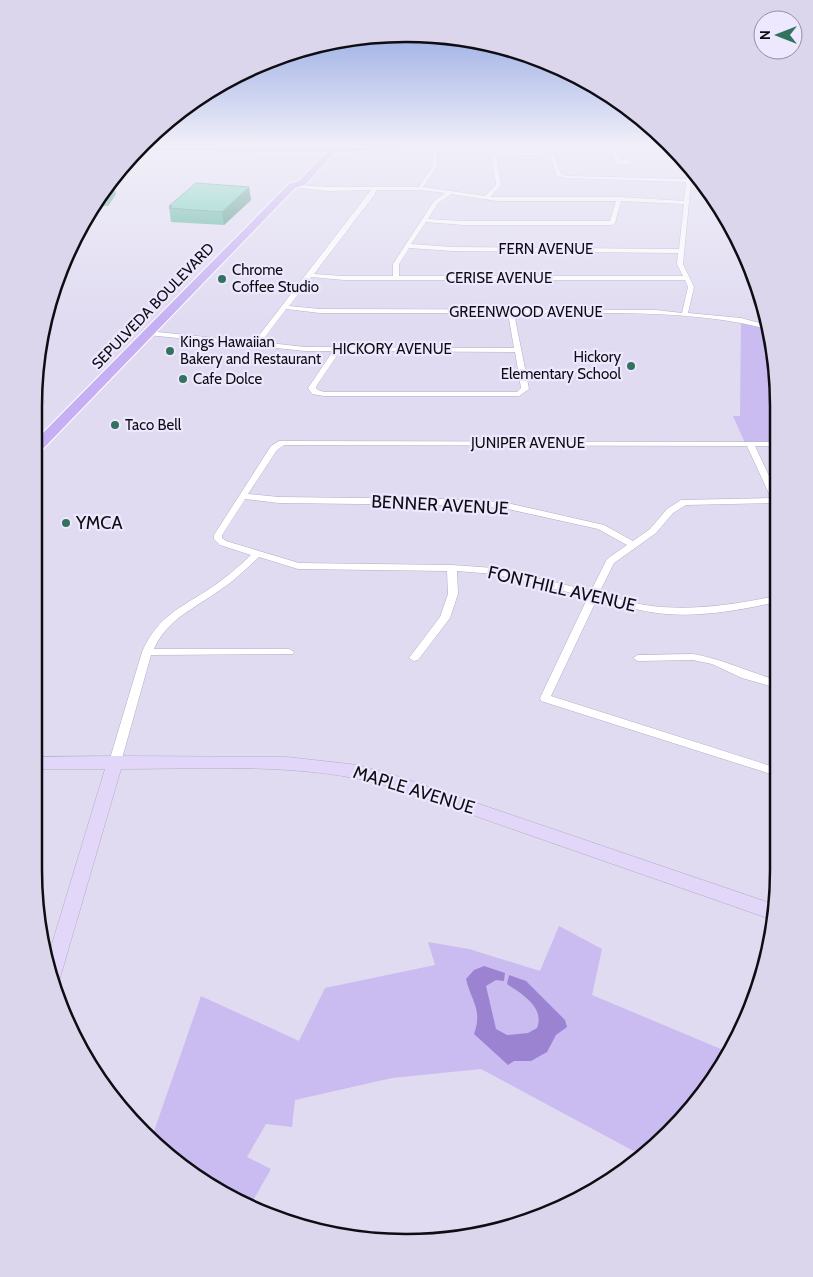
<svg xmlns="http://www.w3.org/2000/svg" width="813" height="1277" font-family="Cabin,sans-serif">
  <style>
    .green { fill: #cabcf0 }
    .water { fill: #9b83d1 }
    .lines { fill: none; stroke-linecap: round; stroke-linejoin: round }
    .street-casing { stroke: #b3aec3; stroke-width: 1 }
    .secondary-casing { stroke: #b3aec3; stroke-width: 1 }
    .primary-casing { stroke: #fff; stroke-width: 2 }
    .street { fill: #fff; fill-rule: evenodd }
    .secondary { fill: #e2d7f9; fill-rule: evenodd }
    .primary { fill: #c6aff3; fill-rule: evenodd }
    .wall { fill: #4eb094 }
    .shaded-wall { fill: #409078 }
    .building { fill: #5bcdac; stroke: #409078 }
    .poi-dot { fill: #33725f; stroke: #ede8fe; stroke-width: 2 }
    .labels { text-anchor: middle; stroke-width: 4.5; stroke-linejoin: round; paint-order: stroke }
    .far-street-label { font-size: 15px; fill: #0f0d14; stroke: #ede8fe }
    .far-poi-label { font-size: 15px; fill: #0f0d14; stroke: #ede8fe; text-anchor: start }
    .street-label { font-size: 18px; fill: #0f0d14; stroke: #ede8fe }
    .poi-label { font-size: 18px; fill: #0f0d14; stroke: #ede8fe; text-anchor: start }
    .rim { fill: none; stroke: #0f0d14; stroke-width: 2.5 }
  </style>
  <rect width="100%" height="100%" fill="#e0dbf1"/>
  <!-- green -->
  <g class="green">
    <path d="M741 320 768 327 778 382V443H745L733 416H740Z"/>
    <path d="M559 926 602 949 592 995 728 1052 702 1098 641 1155 481 1069 392 1078 295 1100 292 1127 266 1124 247 1157 271 1169 251 1204 180 1166 152 1137 201 996 299 1041 325 988 435 965 428 942 469 949 540 971Z"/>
  </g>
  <!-- water -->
  <path class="water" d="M484 966 505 973 504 981 496 980 486 986 496 1029 507 1035 528 1033 537 1028C545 1007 522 994 507 984L509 975 526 981 565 1020 567 1027 556 1035 547 1052 531 1061H514L508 1065 474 1034C483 1009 471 1001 466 979L474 970Z"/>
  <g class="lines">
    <!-- street casing -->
    <g class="street-casing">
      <g id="street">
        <path d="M432 144H436L437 166 423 187 485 196 496 185 492 156 499 152 554 154 561 174 568 176 687 179 688 174 695 172 697 174 692 176 691 181 683 264 694 287 688 313 741 318 767 325 768 329C686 308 599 314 514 313L529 389 519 396H324L312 394 308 388 333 351H305L148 335 145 333 148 331 254 342 371 190 329 191 292 187 290 185 329 187H419L433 166ZM500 154 550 156 557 176 568 178 686 182 684 201 619 197H490L501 185 496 157ZM376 190H420L445 193 434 201 393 264V276H344L314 274 375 194ZM451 194 497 201H616L610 221H463L428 219 438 203ZM621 201 684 204 679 249 453 247 411 244 426 222 463 225H612L615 223ZM409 248 453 251 678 253 677 264 683 276H399V264ZM311 277 344 280H685L688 287 682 313 656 310 320 309 289 306ZM286 309 320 313H508L514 348 305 347 261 342ZM340 351 515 352 521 388 517 392H324L318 390 316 388 317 385Z"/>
        <path d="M615 150H675L677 152H618L616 154 620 159 630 160 632 164 621 165 615 163 616 160 612 154Z"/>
        <path d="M37 399 45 402 37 408Z"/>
        <path d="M279 441 778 442V446H755L778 495V513L774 510 772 503 686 505 673 513 656 533 614 563 599 593C616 598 634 604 652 606 694 611 736 604 777 596V602C736 611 692 619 650 612 632 609 614 603 597 599L551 696 777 768V776L541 701 540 698 588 597 494 574 457 571 458 594 450 618 418 660 414 661 409 658 440 617 448 594 447 571 298 569 259 557C246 569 235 580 220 590 195 608 167 619 154 649H289L294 652 293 654 151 655 121 762 119 765 115 766 111 765 109 762 142 652C159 614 180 609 212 587 226 578 239 566 251 555L220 545 214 539V535L271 446ZM284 445 747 446 771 498 681 500 667 509 650 529 633 541 604 525 503 502 442 499 279 497 248 494 277 450ZM245 499 279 503 442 505 503 508 598 529 627 545 607 559 591 591 494 568 452 565 299 563 226 541 222 538V535Z"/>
        <path d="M693 654C723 659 748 672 777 680V688L742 678 712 664 693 660 638 661 633 658 638 655Z"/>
      </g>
    </g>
    <!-- secondary casing -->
    <g class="secondary-casing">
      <path id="secondary" d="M115 756 287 757 358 765 397 776 776 905V921L389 786C302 762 210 769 121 769L60 978 58 984 53 986 48 957 105 769H34V757Z"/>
    </g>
    <!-- primary casing -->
    <g class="primary-casing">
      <path id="primary" d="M335 144H342L340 148H349L426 144 393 150 335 152 305 185 295 188 41 451 36 452V440L289 184 299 181 327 152 138 151 142 147 331 148Z"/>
    </g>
    <!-- street -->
    <use href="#street" class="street"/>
    <!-- secondary -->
    <use href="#secondary" class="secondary"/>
    <!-- primary -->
    <use href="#primary" class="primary"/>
  </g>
  <!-- wall -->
  <g class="wall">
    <path d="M110 181 116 194 108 206H96Z"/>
    <path d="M249 187 251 200 224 225 171 222 169 206Z"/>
  </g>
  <!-- shaded-wall -->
  <g class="shaded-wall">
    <path d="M113 181 116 194 108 206 106 192Z"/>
    <path d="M249 187 251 200 224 225 222 212Z"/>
  </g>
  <!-- building -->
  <g class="building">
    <path d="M110 181H113L106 192H103Z"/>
    <path d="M196 183 249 187 222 212 169 208 172 206H169Z"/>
  </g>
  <!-- sky -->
  <linearGradient id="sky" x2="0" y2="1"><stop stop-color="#89a0df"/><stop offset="0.45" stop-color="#f1eff9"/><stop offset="1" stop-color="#f1eff9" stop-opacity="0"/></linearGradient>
  <rect width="813" height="323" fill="url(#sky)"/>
  <!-- markers -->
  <g class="poi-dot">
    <circle cx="222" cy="279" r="5"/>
    <circle cx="170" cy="351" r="5"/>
    <circle cx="631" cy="366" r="5"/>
    <circle cx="183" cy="379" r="5"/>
    <circle cx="115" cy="425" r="5"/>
    <circle cx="66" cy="523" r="5"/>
  </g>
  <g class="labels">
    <!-- far-street labels -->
    <g class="far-street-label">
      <text x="546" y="254">FERN AVENUE</text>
      <text x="499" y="283">CERISE AVENUE</text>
      <text transform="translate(153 306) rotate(-46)" y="5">SEPULVEDA BOULEVARD</text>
      <text x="526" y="317">GREENWOOD AVENUE</text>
      <text x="392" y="354">HICKORY AVENUE</text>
      <text x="528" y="448">JUNIPER AVENUE</text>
    </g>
    <!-- far-poi labels -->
    <g class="far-poi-label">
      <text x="232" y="275">Chrome<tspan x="232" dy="17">Coffee Studio</tspan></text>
      <text x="180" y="347">Kings Hawaiian<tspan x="180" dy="17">Bakery and Restaurant</tspan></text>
      <text x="621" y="362" text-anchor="end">Hickory<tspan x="621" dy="17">Elementary School</tspan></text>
      <text x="193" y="384">Cafe Dolce</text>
      <text x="125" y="430">Taco Bell</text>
    </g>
    <!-- street labels -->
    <g class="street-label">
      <text transform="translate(440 505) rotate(3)" y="6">BENNER AVENUE</text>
      <text transform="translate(562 589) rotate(13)" y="6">FONTHILL AVENUE</text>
      <text transform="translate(414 790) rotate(17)" y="6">MAPLE AVENUE</text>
    </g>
    <!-- poi labels -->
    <g class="poi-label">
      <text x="76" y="529">YMCA</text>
    </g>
  </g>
  <!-- crop -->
  <path d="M0 0H813V1277H0ZM406 42H406A364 364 0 0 1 770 406V870A364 364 0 0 1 406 1234H406A364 364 0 0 1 42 870V406A364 364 0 0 1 406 42Z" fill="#dbd6eb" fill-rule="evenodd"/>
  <path class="rim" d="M406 42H406A364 364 0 0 1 770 406V870A364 364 0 0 1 406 1234H406A364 364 0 0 1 42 870V406A364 364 0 0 1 406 42Z"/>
  <!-- north arrow -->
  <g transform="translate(778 35) rotate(270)"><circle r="24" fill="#ede8fe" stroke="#9490a0"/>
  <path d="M0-4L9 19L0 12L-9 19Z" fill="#33725f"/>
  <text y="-8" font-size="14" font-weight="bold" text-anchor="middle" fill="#0f0d14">N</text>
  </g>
</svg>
